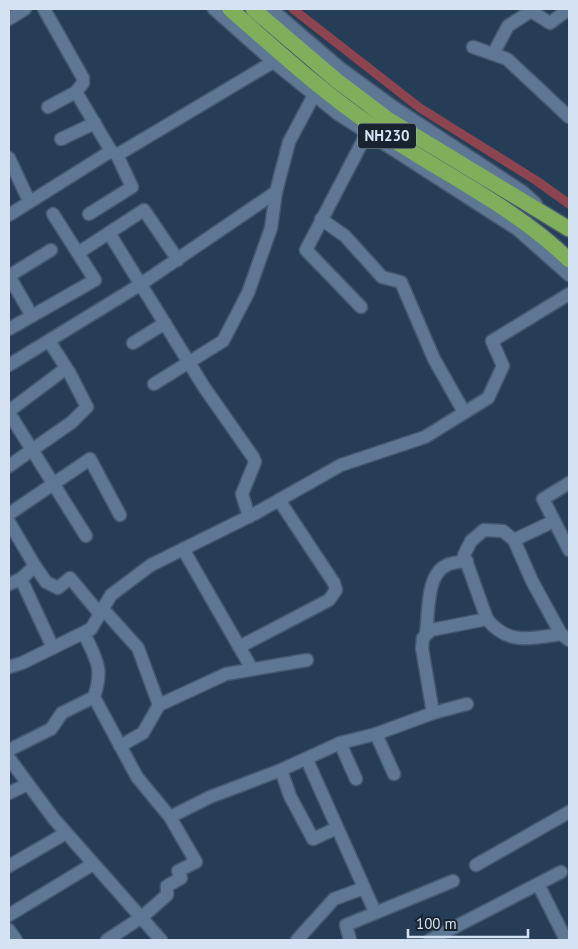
<svg xmlns="http://www.w3.org/2000/svg" width="578" height="949" font-family="'PT Sans',sans-serif">
  <style>
    .lines { fill: none; stroke-linecap: round; stroke-linejoin: round }
    .canal { stroke: #8c444e; stroke-width: 9 }
    .minor-casing { stroke: #45586f; stroke-width: 15 }
    .highway-casing { stroke: #45586f; stroke-width: 18 }
    .minor { stroke: #5d7795; stroke-width: 12 }
    .highway { stroke: #7faf5b; stroke-width: 15 }
    .labels { text-anchor: middle; stroke-width: 4.5; stroke-linejoin: round; paint-order: stroke }
    .shield { fill: #19232f; stroke: #9ca9b8; stroke-width: 1 }
    .shield-label { font-size: 15px; font-weight: bold; fill: #d4e2f3 }
  </style>
  <rect width="100%" height="100%" fill="#263d58"/>
  <g class="lines">
    <!-- canal -->
    <path class="canal" d="M293 9 420 108 537 181 569 204"/>
    <!-- minor casing -->
    <g class="minor-casing">
      <g id="minor">
        <path d="M44 9 83 78V83L76 92 48 107"/>
        <path d="M214 9 276 64 338 114 517 229 569 275"/>
        <path d="M271 9 340 68 395 108 523 192 536 204"/>
        <path d="M9 19 25 9"/>
        <path d="M473 47 507 59 569 117"/>
        <path d="M493 54 508 26 531 11 550 23 569 9"/>
        <path d="M76 92 111 151"/>
        <path d="M61 139 95 123"/>
        <path d="M9 158 29 201"/>
        <path d="M89 214 132 187 117 155"/>
        <path d="M9 215 111 151 117 155 273 62"/>
        <path d="M321 219 345 236 382 277 401 282 434 359 464 412"/>
        <path d="M109 233 204 387 253 457 255 462 242 494 249 517"/>
        <path d="M78 253 144 210 178 260"/>
        <path d="M9 276 51 250"/>
        <path d="M9 276 32 316"/>
        <path d="M361 307 306 250 367 133"/>
        <path d="M9 329 95 280 53 214"/>
        <path d="M133 343 165 323"/>
        <path d="M9 365 138 286 276 192 289 142 314 95"/>
        <path d="M154 384 223 341 248 293 271 228 276 192"/>
        <path d="M9 411 65 369"/>
        <path d="M9 413 86 536"/>
        <path d="M9 466 72 422 87 407 69 372 49 341"/>
        <path d="M569 483 543 499 569 550"/>
        <path d="M9 514 90 459 120 515"/>
        <path d="M9 522 35 566 21 579 9 584"/>
        <path d="M514 540 554 521"/>
        <path d="M183 549 252 669"/>
        <path d="M35 566 46 582 58 588 70 578 100 614"/>
        <path d="M21 579 53 648"/>
        <path d="M103 609 138 648 159 705"/>
        <path d="M487 619 464 555 471 541 484 530 503 531 514 540 532 581 561 634"/>
        <path d="M84 633C96 660 104 667 94 697L137 777 170 817 196 862 178 871 181 878 167 886V895L142 917 107 940"/>
        <path d="M426 633C429 613 426 574 447 565 453 562 460 562 467 561"/>
        <path d="M239 647 329 600 336 590 334 583 279 500"/>
        <path d="M9 667 22 663 91 629 111 595 151 565 256 513 341 465 425 437 488 398 503 366 492 341 569 294"/>
        <path d="M433 713 467 704"/>
        <path d="M376 734 394 774"/>
        <path d="M340 743 356 779"/>
        <path d="M120 746 143 733 159 705 226 674 307 660"/>
        <path d="M9 750 51 729 62 713 94 697"/>
        <path d="M9 758 28 784"/>
        <path d="M307 760 375 912"/>
        <path d="M281 770 290 796 313 839 337 828"/>
        <path d="M9 793 28 784 54 819 161 940"/>
        <path d="M170 817 210 797 281 770 340 743 376 734 433 713 422 648 423 638 431 630 487 619C508 646 532 638 561 634L569 640"/>
        <path d="M476 865 569 812"/>
        <path d="M9 866 66 833"/>
        <path d="M538 884 566 940"/>
        <path d="M9 915 93 864"/>
        <path d="M9 930 16 940"/>
        <path d="M297 940 334 899 364 888"/>
        <path d="M350 940 346 925 453 881"/>
        <path d="M430 940 561 872"/>
      </g>
    </g>
    <!-- highway casing -->
    <g class="highway-casing">
      <g id="highway">
        <path d="M230 9C276 49 321 91 371 125 436 171 512 204 569 260"/>
        <path d="M253 9 336 80 389 120 569 229"/>
      </g>
    </g>
    <!-- minor -->
    <use href="#minor" class="minor"/>
    <!-- highway -->
    <use href="#highway" class="highway"/>
  </g>
  <g class="labels">
    <!-- shield labels -->
    <rect class="shield" x="358" y="123.5" width="58" height="25" rx="4"/>
    <g class="shield-label">
      <text x="387" y="141">NH230</text>
    </g>
  </g>
  <!-- border -->
  <rect width="578" height="949" fill="none" stroke="#d4e2f3" stroke-width="20"/>
  <!-- scale -->
  <path d="M408 929v8h120v-8" fill="none" stroke="#d4e2f3" stroke-width="2.5"/>
  <text x="416" y="929" font-size="15" fill="#d4e2f3" stroke="#19232f" stroke-width="4" paint-order="stroke">100 m</text>
</svg>
